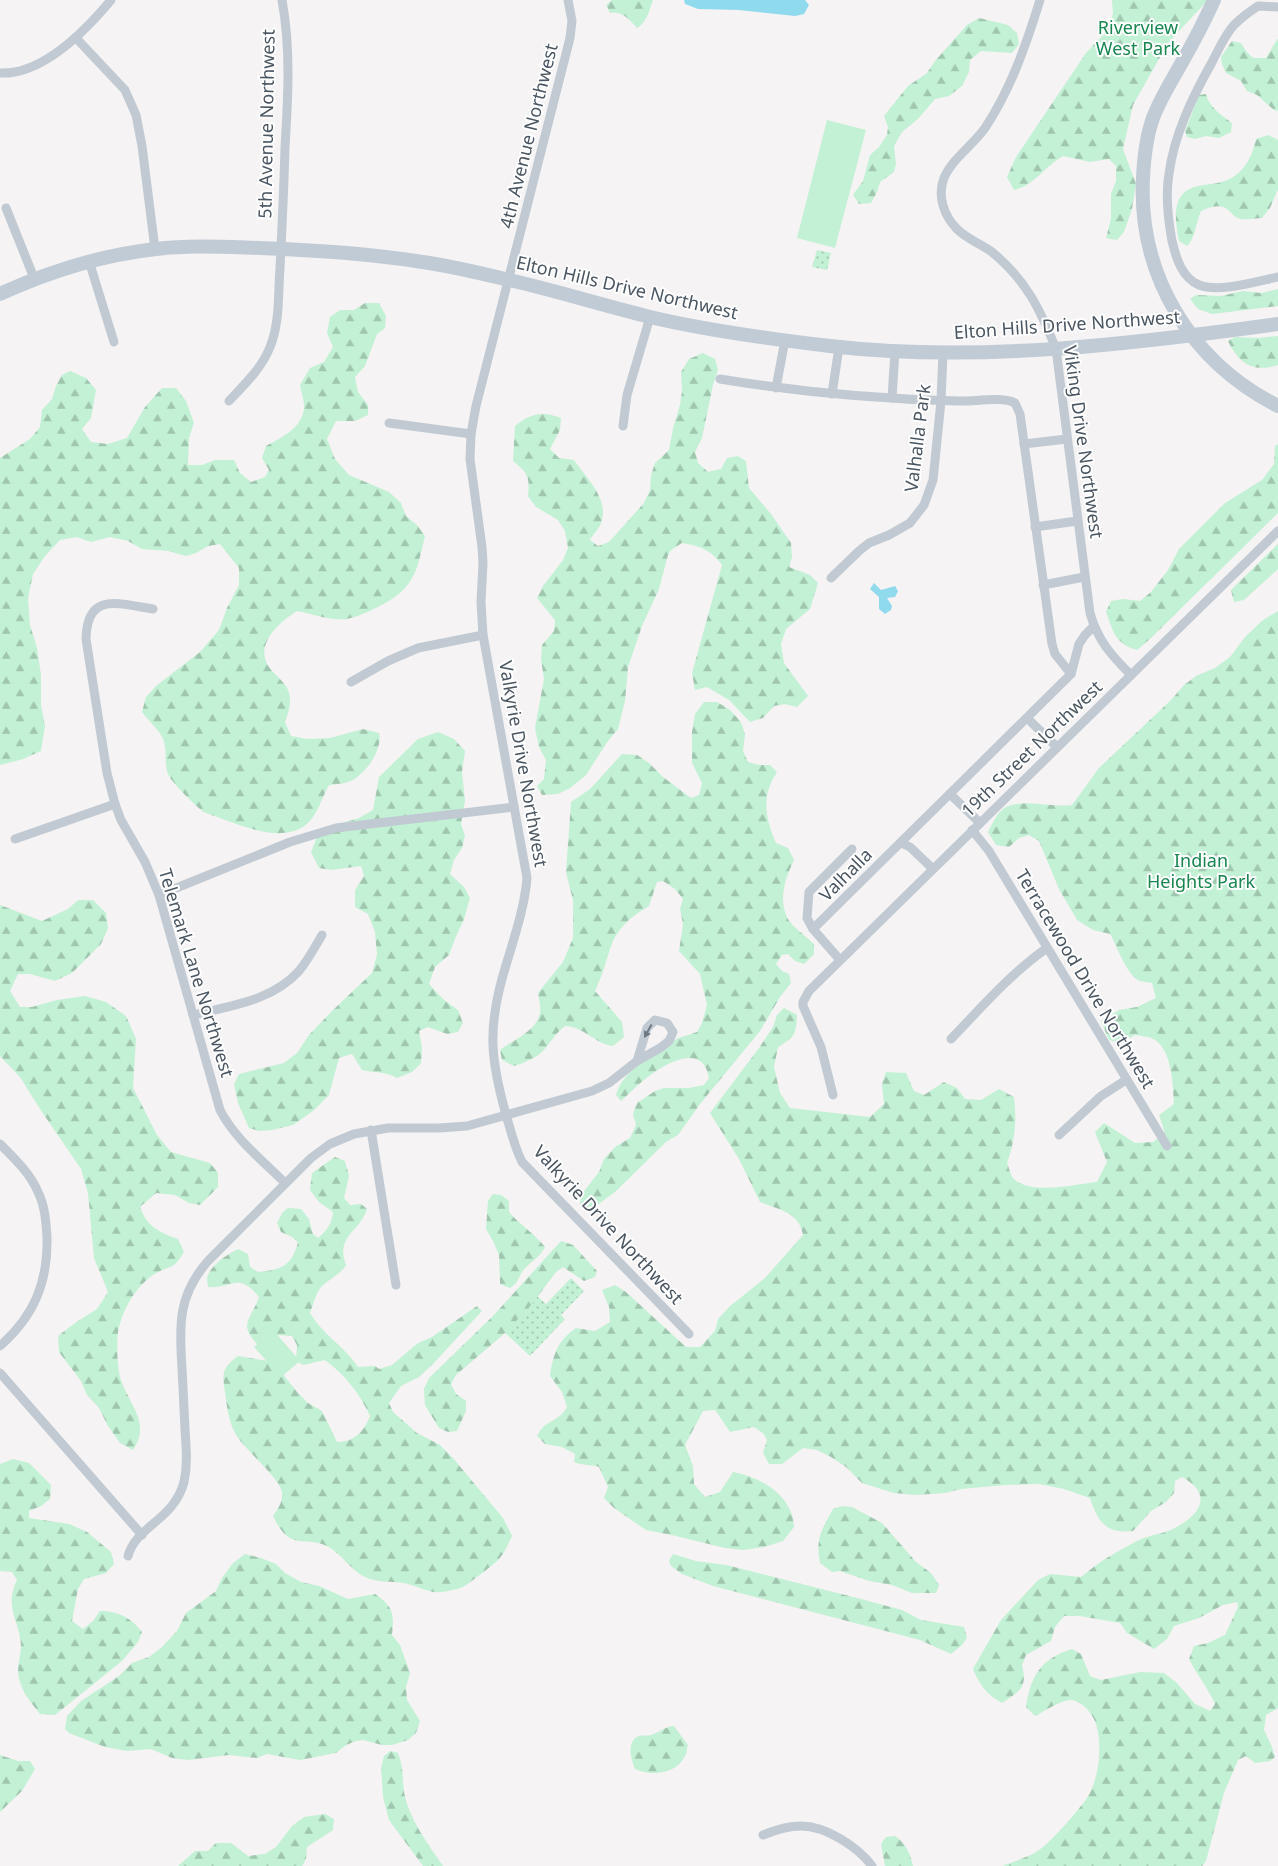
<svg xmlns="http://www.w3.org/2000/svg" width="1278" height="1866" font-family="'Noto Sans',sans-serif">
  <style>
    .grass { fill: url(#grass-dots) }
    .forest { fill: url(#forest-firs) }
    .garden { fill: #c3f1d5 }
    .water { fill: #90daee }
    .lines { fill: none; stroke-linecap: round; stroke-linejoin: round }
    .street { stroke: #c1cad2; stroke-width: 9 }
    .secondary { stroke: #c1cbd6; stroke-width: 14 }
    .oneway { fill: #6e7983 }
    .labels { text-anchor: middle; stroke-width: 4; stroke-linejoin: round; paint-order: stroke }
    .park-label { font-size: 18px; fill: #17864f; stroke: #fff }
    .street-label { font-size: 18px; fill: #4a5661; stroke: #fff }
  </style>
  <defs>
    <pattern id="grass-dots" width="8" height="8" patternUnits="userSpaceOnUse" patternTransform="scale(1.25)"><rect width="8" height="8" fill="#c3f1d5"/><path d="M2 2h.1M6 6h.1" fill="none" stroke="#a0c6b0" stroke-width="1.8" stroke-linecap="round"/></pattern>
    <pattern id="forest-firs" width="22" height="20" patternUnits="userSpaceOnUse" patternTransform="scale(1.25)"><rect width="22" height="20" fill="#c3f1d5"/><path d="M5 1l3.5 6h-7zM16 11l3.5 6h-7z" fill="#a0c6b0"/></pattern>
  </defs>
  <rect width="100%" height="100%" fill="#f5f3f3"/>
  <!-- grass -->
  <g class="grass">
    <path d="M817 250 831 253 827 270 812 267Z"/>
    <path d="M571 1278 584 1291 561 1315 565 1319 530 1356 502 1330 536 1295 546 1304Z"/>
  </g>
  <!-- forest -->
  <g class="forest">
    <path d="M612 0H653C649 11 647 22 637 28 629 19 623 11 610 13L606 5Z"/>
    <path d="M1112 0H1208L1168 43 1133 105 1123 149 1136 184 1132 209 1124 232 1117 240 1106 238 1111 219V194L1116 181V166L1109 159 1090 162 1063 156C1045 166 1034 186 1014 190L1007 177 1016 157 1086 53 1107 31 1113 14Z"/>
    <path d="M979 18 1008 25 1017 33 1019 44 1012 53 981 51 970 60 969 72 962 86 949 96 935 99 918 119 902 132 894 146 896 164 894 172 880 182 877 192 871 203 859 204 853 195 863 181 870 155 879 147 887 135 888 127 884 116 908 86 927 73 935 61 967 25Z"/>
    <path d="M1278 38V111L1274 110 1257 95 1247 91 1241 81 1226 73 1222 64 1221 57 1232 41 1241 43 1246 51 1253 58H1266Z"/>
    <path d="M1206 94C1209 107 1221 115 1232 123L1231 132 1219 138 1206 136 1195 139 1187 137 1185 131 1199 95Z"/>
    <path d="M1268 135 1278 140V189L1270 208 1262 218C1255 218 1245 221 1238 218 1233 216 1232 213 1228 210 1221 203 1209 207 1201 211 1196 222 1195 239 1187 246L1179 241C1175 220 1170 192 1198 186 1208 184 1219 184 1229 179 1244 173 1253 155 1256 139Z"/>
    <path d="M1278 289V306L1212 314 1198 309 1190 299 1196 295 1221 296 1243 291 1261 293Z"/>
    <path d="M365 303H379L386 316 385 328 377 334 365 366 355 377 358 392 368 405V415L355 421H336L327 439 335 459 349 475 389 492 401 503 406 516 417 525 425 536C416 575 414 589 376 608 367 612 357 617 347 619 331 621 313 614 297 611 281 621 256 642 267 664 272 673 282 679 287 688 293 699 289 711 285 722L291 736 308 739 330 738 363 729 379 733C383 750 365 776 348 782 342 784 335 784 329 785 321 799 317 818 303 827 279 841 249 828 225 820 218 817 210 815 204 812 198 809 172 782 169 776 163 765 168 750 163 739 159 729 148 721 142 712L146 697 156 686 200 652 219 630 227 608 239 585V568L220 544 208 546 196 553 186 556 168 551 142 549 128 541 110 537 91 542 77 537 60 540 45 556 33 574 28 599 30 625 37 648 41 675V705L45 726 41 751 23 759 0 765V458L30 439 40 427 42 410 52 399 56 386 62 375 70 371 86 378 96 390 91 418 82 429 91 442 108 444 127 438 145 407 162 388H176L186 401 194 423 189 438 188 465H202L215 460H234L240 473 251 482 265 477 269 470 262 458 266 446C282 437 301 429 304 409 305 402 301 392 300 385L310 368 324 362 333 347 327 333 330 317 340 310H354Z"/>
    <path d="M1278 336V365C1253 373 1239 364 1228 341L1235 337 1258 338Z"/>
    <path d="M703 353 715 359 718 370 713 385 702 438 695 452 698 463 708 472 721 469 727 458 738 456 746 461 749 488 771 514 791 543 792 557 789 567 810 575 818 583 810 609 786 629 781 644 784 663 808 696 797 707 785 704 774 706 763 718 750 722 729 700 707 687 695 690 692 673 722 565C711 550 700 546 682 543L671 550 668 555 659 589 642 626 628 667 625 701 618 729 608 741 586 775 570 788 558 794 542 795 537 786 544 779 546 760 539 747 535 728 544 679 541 659 542 645 554 631 555 620 537 598 543 586 563 560 568 548 565 531 558 520 536 507 528 496C530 477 528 473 513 461L515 426C531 413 542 411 561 418L560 430 550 449 559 458 574 460C586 478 610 499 601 523 599 529 593 534 590 540L598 546 609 542 644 503 650 490 651 475 655 463 669 450 673 428 680 405 682 391 681 372 689 359Z"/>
    <path d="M1278 444V513L1151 638 1137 650C1115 644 1113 631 1106 612L1111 601 1123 599 1140 601 1151 592 1168 570 1179 549 1225 503 1262 480 1274 464 1275 446Z"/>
    <path d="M1278 544V569L1244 600 1234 602 1231 590Z"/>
    <path d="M1278 611V1708L1266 1715 1264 1730 1272 1747 1275 1757 1270 1761 1255 1763 1246 1756 1238 1760 1224 1793 1206 1861 1202 1866H1002C1016 1861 1032 1856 1043 1847 1056 1836 1077 1812 1087 1798 1100 1779 1105 1733 1091 1714 1086 1707 1079 1700 1070 1700 1059 1701 1045 1711 1035 1716L1026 1707C1031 1676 1040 1659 1072 1649L1081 1654 1090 1676 1101 1680 1140 1672 1164 1673 1177 1683 1195 1704 1210 1711 1215 1704C1208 1688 1197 1675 1189 1659L1194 1646 1208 1643 1225 1635 1238 1607 1237 1602 1223 1605 1199 1618 1174 1626 1167 1639 1154 1649 1127 1633 1120 1623 1080 1616H1064L1055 1627 1051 1641 1026 1655 1022 1665C1028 1689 1019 1691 1002 1703 987 1695 979 1684 973 1669L1001 1620 1038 1580 1050 1574 1081 1577C1095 1565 1110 1555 1126 1547 1133 1543 1140 1539 1147 1537 1156 1534 1165 1533 1173 1529 1199 1516 1215 1495 1182 1477L1175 1481 1174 1493 1166 1502 1151 1511 1133 1531C1106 1534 1098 1522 1090 1498L1064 1489 1039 1484 1006 1485 961 1489 945 1493 916 1495 894 1493 862 1483 846 1467 831 1457 817 1450 803 1448 782 1464H769L763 1453 767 1440 764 1434 754 1427 730 1432 715 1410 703 1411 685 1445 693 1466 694 1484 705 1497 720 1492 733 1472C761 1477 793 1496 794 1527L783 1541 764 1547 743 1550 725 1548 676 1536 646 1530 614 1508 604 1498 608 1487 599 1467C591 1464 583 1466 574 1462L575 1454 562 1447 545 1444 537 1436C546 1418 557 1424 567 1407L562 1392 550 1376C553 1355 557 1341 576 1328L595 1331 610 1322 609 1307 602 1290 615 1285 626 1292 686 1347H700L715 1331 718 1319 729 1307 765 1278 803 1235C799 1212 779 1210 760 1202L739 1159 710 1113 759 1048 773 1027 777 1015 784 1008 797 1015C796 1035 795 1037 778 1047L774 1067 780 1093 790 1108 870 1117 884 1104 882 1084 886 1072 906 1073 914 1091 924 1095 944 1082 957 1088 965 1099 981 1100 999 1089 1014 1097C1017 1120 1015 1141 1007 1163 1009 1167 1010 1174 1013 1178 1029 1196 1076 1184 1097 1182L1107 1162 1095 1132 1104 1123 1135 1143 1153 1142 1165 1133 1159 1115 1174 1104C1173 1084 1172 1046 1151 1038 1146 1036 1139 1036 1135 1035L1121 1043 1109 1040 1101 1021 1119 1010 1137 1007 1156 998 1152 983C1149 982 1143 982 1140 981 1126 975 1118 947 1110 934L1093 930 1077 920 1059 889 1039 841 1029 835 1019 838 1009 847 996 845 988 832C992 824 997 812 1006 807 1026 798 1052 808 1072 805L1099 768 1171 700 1184 685 1196 676 1215 668 1230 657 1245 637 1263 620Z"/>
    <path d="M704 702H717L730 710 741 722 745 734 743 751 748 762 759 765H770L777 772C761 796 765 818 776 843L788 848 794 860C786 877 778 898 787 917 790 925 807 937 814 944V954L804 964 795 961 788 954 782 955 776 964 782 971 789 974 791 983 780 997 760 1031 700 1104 678 1135 666 1142 615 1192 589 1211 580 1205 581 1195 599 1172 604 1159 615 1147 630 1138 636 1125 633 1114 637 1103 655 1091 664 1088H689L704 1085 709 1078C703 1040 662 1065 644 1080 636 1086 629 1094 621 1101L616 1095C622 1072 652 1053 671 1042 679 1037 689 1035 697 1032L702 1023 707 1005 700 974 679 951 683 924 680 909 683 899 675 889 663 881 657 882 649 906C603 933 615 950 595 991L622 1022 624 1037 613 1046C595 1044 585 1027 565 1026 555 1034 551 1042 543 1051 536 1058 524 1063 514 1066L502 1060 500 1050C513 1040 537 1031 540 1013 541 1007 539 1000 538 993L563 962 573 938V900L566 872 571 802 590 789 622 754 637 755 649 763 663 777 691 798 699 795 702 783 692 763V732L695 714Z"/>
    <path d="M438 732 454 739 465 751 462 772 465 801 461 824 465 836 462 848 454 860 450 874 464 887 470 898 464 919 455 939 449 955 435 967 429 984 444 1000 458 1010 463 1023 458 1032 447 1034 428 1027 419 1031 422 1048 421 1063 412 1072 397 1078C385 1071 375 1073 362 1070L352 1054 339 1058 329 1095 313 1111 293 1125 272 1130 259 1131 249 1128 238 1103 234 1084 239 1074 284 1063 297 1053 309 1035 332 1011 372 973 377 955 375 932 368 914 355 907V890L364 876 361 866 331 870 319 868 311 852 317 837 332 826 359 818 373 810 379 777 418 739Z"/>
    <path d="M78 900H93L106 913 108 928 101 944 72 973 55 981 30 974H18L10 991 20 1007H32L57 1000 85 996 106 1002 126 1016 136 1039 133 1088 157 1135 171 1152 210 1163 218 1173V1187L200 1205 189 1203 175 1195 156 1193 140 1207C147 1227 159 1232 178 1239L184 1252C173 1269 175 1264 158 1272 138 1283 125 1305 119 1327 116 1337 117 1370 121 1380 130 1406 151 1423 133 1450L120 1443 108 1426 99 1408 87 1395 81 1381 59 1352 58 1336 75 1323 97 1309 108 1292 94 1258 88 1193 81 1169 40 1109 20 1077 0 1056V905L42 921 68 909Z"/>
    <path d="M335 1157 345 1161 349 1176 344 1198 350 1205 361 1204 367 1209C360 1232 335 1236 346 1265 341 1274 329 1279 321 1287 316 1293 313 1305 310 1313 324 1336 343 1345 358 1367L375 1366 379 1369 392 1365 418 1343 432 1337 477 1306 482 1311 432 1365 419 1377 401 1386 389 1403 393 1412 417 1433 440 1445 452 1457 503 1518 512 1536C508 1544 505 1552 499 1559 497 1562 467 1585 463 1587 456 1590 441 1593 433 1592 423 1590 414 1585 404 1583 390 1581 376 1583 363 1576 351 1569 343 1557 332 1549 306 1532 292 1556 273 1516 278 1509 283 1502 282 1492 280 1479 248 1452 239 1439 229 1426 227 1408 225 1392 222 1373 222 1368 238 1356L268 1361 279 1365 285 1377 298 1393 308 1403 322 1411 337 1442C354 1442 364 1432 370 1416 359 1392 345 1375 325 1360L303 1365 296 1361 297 1345 292 1336 278 1335 269 1344 260 1347C237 1324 250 1322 259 1297 238 1271 232 1289 208 1287 208 1284 207 1281 207 1278 210 1265 228 1254 238 1249L248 1254 250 1267 258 1272C281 1270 292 1266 298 1242L292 1237 281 1232 277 1223 282 1213 288 1208 301 1209 309 1219 313 1234 318 1238C327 1231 332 1223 333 1212L319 1202 310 1190 312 1173Z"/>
    <path d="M493 1194 501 1195 509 1201V1212C520 1225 535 1234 545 1247 540 1258 529 1262 522 1272 517 1280 519 1282 510 1288L500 1284 499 1255 493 1241 486 1229 488 1201Z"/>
    <path d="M561 1241 573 1245 597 1271 595 1277 584 1281 563 1267 556 1272 532 1304 504 1334 456 1375 451 1384 456 1394 466 1401V1411L457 1431 448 1432 439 1428 425 1405 424 1389 429 1378 492 1317Z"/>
    <path d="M13 1459 29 1463 51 1485 50 1499 41 1506 29 1511V1518L69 1524 87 1532 111 1552 114 1564 106 1573 84 1579 78 1589 72 1621 83 1629 93 1621 100 1611C119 1611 131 1618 142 1632L138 1642 122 1661 55 1715 40 1714C33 1705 24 1695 21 1685 15 1670 20 1662 21 1647 21 1622 3 1608 17 1580L12 1572 0 1571V1464Z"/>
    <path d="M842 1506 852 1507 882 1523 916 1562 931 1573 939 1585 936 1593H912L892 1585 869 1581 840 1571 832 1572 820 1563C815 1539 822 1529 833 1509Z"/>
    <path d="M245 1554 261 1558 276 1564 285 1573 301 1582 319 1586 348 1599 375 1594C394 1607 394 1614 392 1635L400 1645 410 1673 406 1687 407 1700 420 1721 416 1733 408 1740 392 1745H382L363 1740 356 1741 346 1745 336 1753 300 1760 267 1754 257 1758 229 1755 188 1760 172 1758 151 1749 127 1751 105 1747 69 1733 65 1729 67 1716 81 1701 119 1676 132 1663 149 1657 162 1647 177 1631 186 1613 216 1591 222 1578 233 1563Z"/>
    <path d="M673 1554 696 1561 726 1565 861 1599 902 1610 921 1620 964 1627 967 1638 962 1645 951 1654 920 1640 713 1586 682 1574 671 1566 669 1561Z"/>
    <path d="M674 1726 688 1745C687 1748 687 1753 685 1756 676 1775 651 1776 635 1769 631 1759 626 1741 639 1736 643 1735 648 1736 651 1735 660 1732 664 1727 674 1726Z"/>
    <path d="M390 1751 398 1753C404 1769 402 1777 404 1792 409 1819 428 1844 443 1866H423L389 1820 383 1797 381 1768 384 1756Z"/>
    <path d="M0 1755 18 1761H30L35 1769 22 1791 0 1812Z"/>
    <path d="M325 1814 334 1819 333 1830 307 1847 306 1859 302 1866H178L195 1851H208L216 1843H231L248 1856 265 1854 276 1847 292 1826 304 1817Z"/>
    <path d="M895 1836C906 1844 910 1853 913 1866H885L881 1844 886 1837Z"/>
  </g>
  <!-- garden -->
  <g class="garden">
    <path d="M827 120 866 130 835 248 797 238Z"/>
    <path d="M273 1330 300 1361 281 1377 254 1347Z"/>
  </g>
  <!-- water -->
  <g class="water">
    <path d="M684 0H805L809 5 804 14 795 16 739 10 698 9 685 4Z"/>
    <path d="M874 583 881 590 895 586 898 591 895 597 887 598 892 606 891 610 885 614 879 609V597L870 589Z"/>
  </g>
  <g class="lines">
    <!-- street -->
    <g class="street">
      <path d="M568 0 572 21 570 38 476 406 471 434 470 459 482 547 483 563 481 602 483 635 527 878C524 913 511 946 502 979 488 1030 491 1060 505 1111 510 1128 514 1146 522 1162L689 1334"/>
      <path d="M1040 0C1026 45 1011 89 985 128 974 144 951 160 944 178 937 196 944 216 957 229 967 239 981 244 992 252 1026 280 1040 309 1056 349L1090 613C1098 641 1111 655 1131 675"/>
      <path d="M1278 7 1258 6C1249 12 1241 18 1234 25 1224 36 1218 51 1211 64 1192 98 1174 135 1169 174 1165 196 1168 219 1172 241 1176 258 1182 278 1199 285 1219 293 1258 281 1278 277"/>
      <path d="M76 38 125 90 136 115 142 146 155 249"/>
      <path d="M0 73C43 75 86 30 111 0"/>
      <path d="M6 208 34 278"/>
      <path d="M89 261 114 342"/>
      <path d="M720 379C799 392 878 399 958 401 973 402 1002 396 1015 403L1020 414 1052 644 1055 654 1071 674"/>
      <path d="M776 388 785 340"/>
      <path d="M832 394 839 347"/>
      <path d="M892 398 895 351"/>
      <path d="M229 401C244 385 262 368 270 347 280 323 278 294 280 268 282 228 284 188 285 147 288 98 291 49 282 0"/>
      <path d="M389 423 471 434"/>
      <path d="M623 426 627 395 650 317"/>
      <path d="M1024 444 1067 439"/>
      <path d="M1035 527 1077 521"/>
      <path d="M831 578 859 551 869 543 889 535 910 523 924 505 933 480 941 401 943 353"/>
      <path d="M1043 585 1084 577"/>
      <path d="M153 609C119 604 87 591 86 639L107 773 115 804 121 820 145 862 159 895 220 1110C235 1139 262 1160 285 1183"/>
      <path d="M351 682 388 661 418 648 483 635"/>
      <path d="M1027 718 1057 747"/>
      <path d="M950 794 980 823"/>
      <path d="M972 830 989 851 1167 1146"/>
      <path d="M15 839 115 804"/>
      <path d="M901 843 910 847 933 869"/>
      <path d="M159 895 290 842 336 828 514 807"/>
      <path d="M813 929 1071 674 1079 644 1085 635 1094 626"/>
      <path d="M840 960 813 929 807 918 809 892 852 849"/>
      <path d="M193 1015C230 1006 272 1001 299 971 308 960 315 947 322 935"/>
      <path d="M951 1039C981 1008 1011 973 1047 948"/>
      <path d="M833 1095 821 1047 803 1006V1002L809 991 1278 531"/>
      <path d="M371 1130 396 1285"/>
      <path d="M1059 1135 1101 1096 1126 1080"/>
      <path d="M0 1144C14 1158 30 1173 38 1192 45 1206 46 1222 47 1237 48 1283 34 1316 0 1346"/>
      <path d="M0 1373 142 1535"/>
      <path d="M128 1556C136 1526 174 1520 184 1482 188 1464 186 1447 185 1429 184 1408 183 1388 182 1368 179 1325 178 1295 208 1261L311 1158 330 1144 354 1134 388 1128H439L467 1126 592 1091 609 1083 637 1061 660 1048 669 1041 673 1032 667 1023 655 1020 647 1028 637 1061"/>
      <path d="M763 1835C775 1830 788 1826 801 1826 826 1826 858 1847 872 1866"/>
    </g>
    <!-- secondary -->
    <g class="secondary">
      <path d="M1214 0C1204 22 1193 43 1181 64 1171 82 1160 99 1153 118 1146 137 1144 158 1143 178 1138 276 1191 362 1278 406"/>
      <path d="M0 294C50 271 101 255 156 249 190 245 225 247 260 248 312 250 364 253 416 261 446 265 476 272 505 279 554 290 601 305 650 317 709 331 770 339 830 346 977 363 1132 344 1278 324"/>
    </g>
  </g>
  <!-- one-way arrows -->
  <defs><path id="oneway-solid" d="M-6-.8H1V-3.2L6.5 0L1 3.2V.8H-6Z" transform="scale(1.25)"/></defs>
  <use class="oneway" href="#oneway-solid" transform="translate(648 1031) rotate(119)"/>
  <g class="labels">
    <!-- park labels -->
    <g class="park-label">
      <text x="1138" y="34">Riverview<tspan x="1138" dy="21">West Park</tspan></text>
      <text x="1201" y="867">Indian<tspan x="1201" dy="21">Heights Park</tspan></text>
    </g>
    <!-- street labels -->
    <g class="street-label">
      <text transform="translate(267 124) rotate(-89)" y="6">5th Avenue Northwest</text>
      <text transform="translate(529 136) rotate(-76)" y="6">4th Avenue Northwest</text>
      <text transform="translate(627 288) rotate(13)" y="6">Elton Hills Drive Northwest</text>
      <text transform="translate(1067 325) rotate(-4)" y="6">Elton Hills Drive Northwest</text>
      <text transform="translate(918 438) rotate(-83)" y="6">Valhalla Park</text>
      <text transform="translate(1083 442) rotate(82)" y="6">Viking Drive Northwest</text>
      <text transform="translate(1032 749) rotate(-44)" y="6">19th Street Northwest</text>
      <text transform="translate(523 764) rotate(80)" y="6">Valkyrie Drive Northwest</text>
      <text transform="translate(846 875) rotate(-45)" y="6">Valhalla</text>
      <text transform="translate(196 973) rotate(73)" y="6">Telemark Lane Northwest</text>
      <text transform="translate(1085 979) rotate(59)" y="6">Terracewood Drive Northwest</text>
      <text transform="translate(608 1225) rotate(47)" y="6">Valkyrie Drive Northwest</text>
    </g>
  </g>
</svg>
